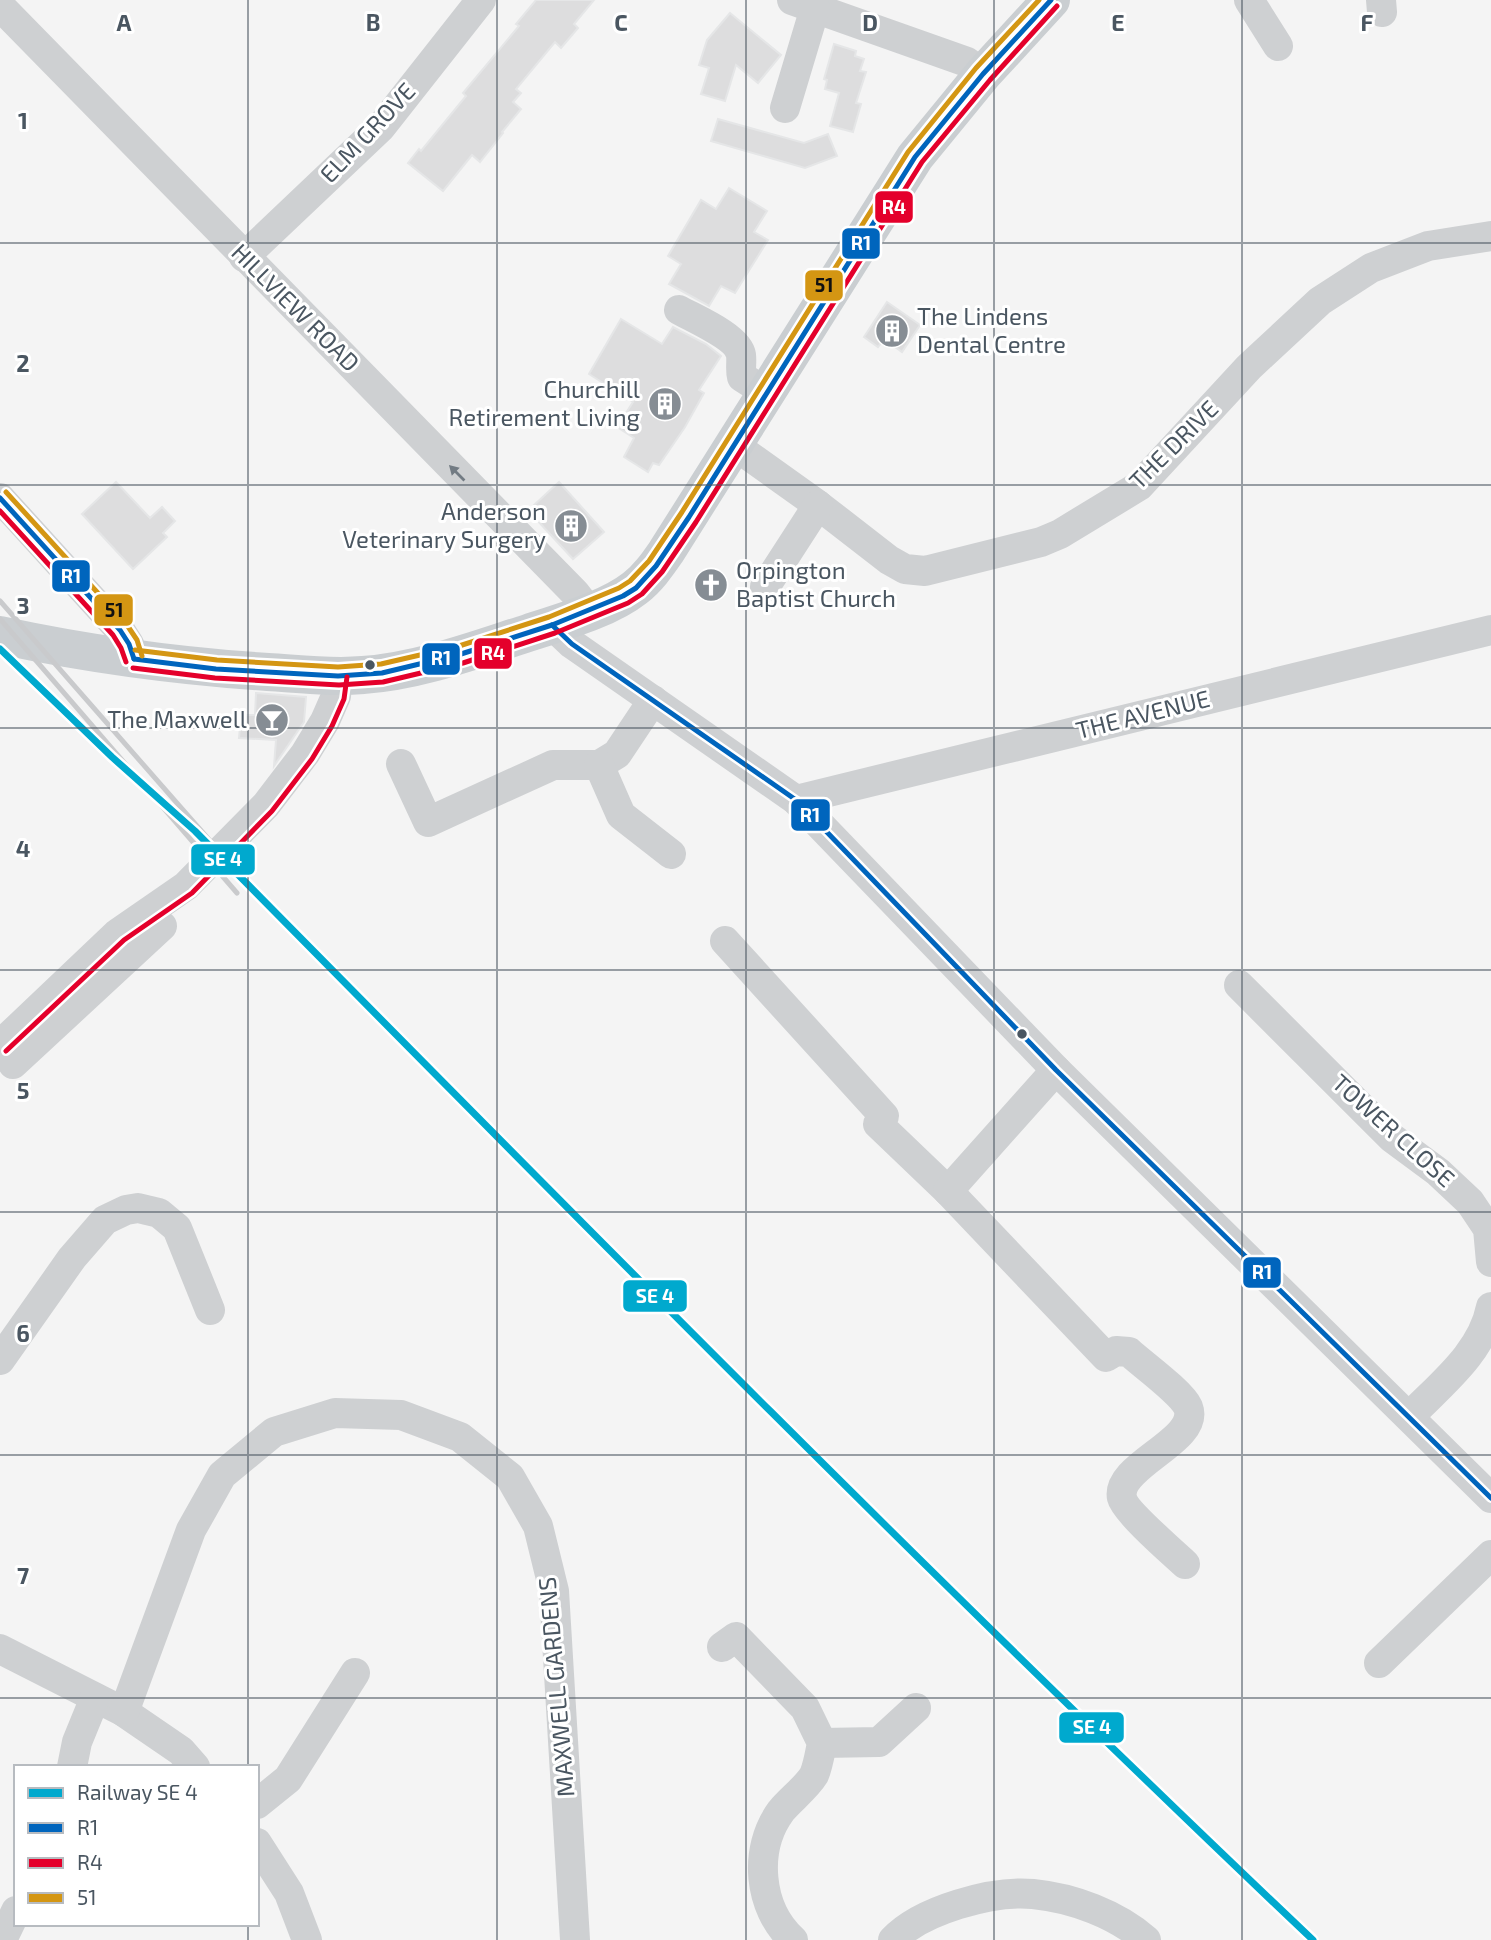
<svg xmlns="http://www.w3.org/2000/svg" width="1491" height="1940" font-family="'Exo 2',sans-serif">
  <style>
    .building { fill: #ddddde; stroke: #e5e6e7; stroke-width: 2 }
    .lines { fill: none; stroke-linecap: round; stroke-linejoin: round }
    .minor { stroke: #ced0d2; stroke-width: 30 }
    .major { stroke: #caced1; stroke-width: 38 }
    .rail { stroke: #c9cacc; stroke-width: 5 }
    .bus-1-casing { stroke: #fff; stroke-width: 10 }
    .bus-2-casing { stroke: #fff; stroke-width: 10 }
    .bus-3-casing { stroke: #fff; stroke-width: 10 }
    .bus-1 { stroke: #0065bd; stroke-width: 5 }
    .bus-2 { stroke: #e4002b; stroke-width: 5 }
    .bus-3 { stroke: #d49613; stroke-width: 5 }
    .rail-1-casing { stroke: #fff; stroke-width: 12 }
    .rail-1 { stroke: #00a9ce; stroke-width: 7 }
    .oneway { fill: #727b83 }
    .grid { fill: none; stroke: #4a5661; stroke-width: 2; stroke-opacity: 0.55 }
    .bus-dot { fill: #4a5661; stroke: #fff; stroke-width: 2.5 }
    .labels { text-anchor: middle; stroke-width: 6; stroke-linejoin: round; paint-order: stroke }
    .street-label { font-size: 24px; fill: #4a5661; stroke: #fff }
    .poi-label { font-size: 24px; fill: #4a5661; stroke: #fff; text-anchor: end }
    .grid-label { font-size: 23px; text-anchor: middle; font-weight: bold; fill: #4a5661; stroke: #fff; stroke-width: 6; stroke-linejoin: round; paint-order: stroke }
    .line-badge { stroke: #fff; stroke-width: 2.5 }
    .badge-label { font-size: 19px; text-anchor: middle; font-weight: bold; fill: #fff }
    .pale-badge-label { font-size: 19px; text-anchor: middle; font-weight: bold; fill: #111 }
  </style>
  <rect width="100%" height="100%" fill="#f4f4f4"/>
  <!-- building -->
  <g class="building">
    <path d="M536 0H594L574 24 578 28 561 48 555 42 516 89 521 93 513 102 521 109 502 132 503 133 480 162 472 155 443 191 408 163 419 149 421 151 466 96 463 93 519 26 516 24Z"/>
    <path d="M730 13 781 55 758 83 736 65 725 101 701 94 709 68 699 65 707 40Z"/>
    <path d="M834 44 856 51 855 56 864 59 860 71 866 72 856 103 861 104 853 132 830 126 839 93 825 89 827 80 824 79Z"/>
    <path d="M718 119 804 143 828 134 837 156 805 168 711 141Z"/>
    <path d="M729 188 767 211 754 232 768 240 735 293 721 286 709 306 669 284 681 264 668 256 701 200 716 209Z"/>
    <path d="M887 302 920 325 902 352 884 339 878 347 864 337Z"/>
    <path d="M621 319 662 344 673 327 706 344 721 356 699 390 704 393 685 427 659 465 653 463 648 472 624 457 634 438 617 427 633 402 589 374Z"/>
    <path d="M116 482 150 518 162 507 175 521 163 533 167 537 133 569 82 514Z"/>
    <path d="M559 482 604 532 573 559 537 520 542 516 533 506Z"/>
    <path d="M256 693 306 697 304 722 274 766 276 740 239 738 241 715H255Z"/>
  </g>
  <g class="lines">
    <!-- minor -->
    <g class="minor">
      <path d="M792 0 967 62 983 74"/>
      <path d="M1249 0 1278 46"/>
      <path d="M1381 0 1382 12"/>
      <path d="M0 6 575 593 589 611"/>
      <path d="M785 108 815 8"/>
      <path d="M244 257 381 127 481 0"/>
      <path d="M679 310C695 319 738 337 741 355 742 363 740 369 742 377L767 393"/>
      <path d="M734 445 818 505 889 560 905 569 925 571 1041 542 1060 534 1139 486 1249 367 1320 301 1371 268 1428 246 1491 236"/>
      <path d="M0 498 120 630 129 644 134 659"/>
      <path d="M765 587 818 505"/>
      <path d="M552 625 572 644 796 800 1056 1070 1491 1498"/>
      <path d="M401 764 428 822 553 765H599L617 754 653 700"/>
      <path d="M599 765 621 815 671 854"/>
      <path d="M796 800 1491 630"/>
      <path d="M725 941 884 1116 878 1124 948 1191 1106 1357 1116 1351 1129 1352C1142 1364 1181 1392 1188 1407 1201 1441 1115 1465 1122 1498 1125 1511 1172 1552 1185 1564"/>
      <path d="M1239 985 1392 1138 1438 1172 1470 1202 1488 1229 1491 1262"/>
      <path d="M0 1045 118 933 186 886 266 805 305 754 325 721 336 696 338 676"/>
      <path d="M13 1064 162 926"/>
      <path d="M948 1191 1056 1070"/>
      <path d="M0 1360 72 1258 105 1220 126 1210 138 1208 159 1213 177 1228 210 1310"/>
      <path d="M1410 1416C1441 1384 1482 1353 1491 1307"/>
      <path d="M722 1647 736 1637 805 1708 822 1743C820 1753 818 1766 814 1775 806 1788 791 1799 781 1811 753 1849 758 1908 793 1940"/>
      <path d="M0 1649 124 1712 181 1751 195 1767"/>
      <path d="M1379 1663 1491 1555"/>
      <path d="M124 1712 191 1530 222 1475 274 1432 335 1413 401 1415 460 1437 510 1477 538 1526 554 1591 575 1940"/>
      <path d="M822 1743 879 1742 916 1708"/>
      <path d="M72 1767 77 1742 95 1698"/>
      <path d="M257 1804 288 1779 355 1673"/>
      <path d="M257 1843 289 1893 307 1940"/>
      <path d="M2 1940 16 1911"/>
      <path d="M893 1940C921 1910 993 1890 1033 1894 1073 1898 1116 1914 1146 1940"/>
    </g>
    <!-- major -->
    <path class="major" d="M0 635C88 654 178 666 268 672 300 674 332 678 363 675 419 671 475 650 528 633 561 622 607 610 635 588 648 578 657 565 666 552L915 157 983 74 1051 0"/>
    <!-- rail -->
    <g class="rail">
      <path d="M0 601 247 883"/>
      <path d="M0 619 237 893"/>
    </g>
    <!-- bus-1 casing -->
    <g class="bus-1-casing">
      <g id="bus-1">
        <path d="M0 498 120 630 129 644 134 659"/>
        <path d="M552 625 572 644 796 800 1056 1070 1491 1498"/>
        <path d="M134 659 216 669 338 676 382 673 461 654 552 625 623 596 636 588 656 566 689 517 915 157 983 74 1051 0"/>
      </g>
    </g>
    <!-- bus-2 casing -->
    <g class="bus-2-casing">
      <g id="bus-2">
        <path d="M0 511 113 635 121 648 126 662"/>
        <path d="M133 668 215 678 339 685 383 682 463 663 555 633 628 603 642 594 662 572 696 522 922 162 990 80 1057 6"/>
        <path d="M6 1051 124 940 192 893 272 811 312 759 332 726 344 699 347 677"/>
      </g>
    </g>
    <!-- bus-3 casing -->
    <g class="bus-3-casing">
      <g id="bus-3">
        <path d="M6 492 127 625 137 640 142 656"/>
        <path d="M135 650 217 660 338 667 381 664 459 646 549 617 619 588 630 581 649 561 682 512 908 152 976 68 1039 0"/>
      </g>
    </g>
    <!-- bus-1 -->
    <use href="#bus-1" class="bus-1"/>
    <!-- bus-2 -->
    <use href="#bus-2" class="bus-2"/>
    <!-- bus-3 -->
    <use href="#bus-3" class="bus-3"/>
    <!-- rail-1 casing -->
    <g class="rail-1-casing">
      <path id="rail-1" d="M0 649 112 757 195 831C564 1205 932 1579 1313 1940"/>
    </g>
    <!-- rail-1 -->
    <use href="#rail-1" class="rail-1"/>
  </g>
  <!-- one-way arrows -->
  <defs><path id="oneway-solid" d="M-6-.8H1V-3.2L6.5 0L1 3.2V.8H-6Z" transform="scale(1.75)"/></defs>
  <use class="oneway" href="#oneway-solid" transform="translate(457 473) rotate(-135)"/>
  <!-- grid -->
  <path class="grid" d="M248 0V1767M497 0V1940M746 0V1940M994 0V1940M1242 0V1940M0 243H1491M0 485H1491M0 728H1491M0 970H1491M0 1212H1491M0 1455H1491M0 1698H1491M248 1924V1940"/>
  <!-- icons -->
  <defs>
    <g id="building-disc" transform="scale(1.75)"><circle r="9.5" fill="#868d94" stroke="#fff"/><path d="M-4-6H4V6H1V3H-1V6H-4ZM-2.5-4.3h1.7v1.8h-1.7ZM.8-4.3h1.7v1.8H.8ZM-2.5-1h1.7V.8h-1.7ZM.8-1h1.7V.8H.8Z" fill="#fff"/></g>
    <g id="church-disc" transform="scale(1.75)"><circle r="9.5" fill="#868d94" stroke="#fff"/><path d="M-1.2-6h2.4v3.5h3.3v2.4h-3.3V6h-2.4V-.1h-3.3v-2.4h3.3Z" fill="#fff"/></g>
    <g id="bar-disc" transform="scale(1.75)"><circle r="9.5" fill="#868d94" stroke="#fff"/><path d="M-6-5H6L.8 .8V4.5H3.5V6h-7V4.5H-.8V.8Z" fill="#fff"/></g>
  </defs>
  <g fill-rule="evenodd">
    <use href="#building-disc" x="892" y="331"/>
    <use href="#building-disc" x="665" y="404"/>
    <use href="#building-disc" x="571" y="526"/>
    <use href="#church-disc" x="711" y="585"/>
    <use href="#bar-disc" x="272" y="720"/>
  </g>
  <!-- markers -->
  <g class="bus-dot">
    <circle cx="370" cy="665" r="6"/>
    <circle cx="1022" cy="1034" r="6"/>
  </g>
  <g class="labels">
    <!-- street labels -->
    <g class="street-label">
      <text transform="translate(368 133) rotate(-47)" y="8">ELM GROVE</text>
      <text transform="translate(295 308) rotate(45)" y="8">HILLVIEW ROAD</text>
      <text transform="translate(1174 445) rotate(-45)" y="8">THE DRIVE</text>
      <text transform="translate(1143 715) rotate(-14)" y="8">THE AVENUE</text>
      <text transform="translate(1393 1131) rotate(42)" y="8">TOWER CLOSE</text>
      <text transform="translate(557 1687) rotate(-95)" y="8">MAXWELL GARDENS</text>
    </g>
    <!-- poi labels -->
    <g class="poi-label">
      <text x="917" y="325" text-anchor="start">The Lindens<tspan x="917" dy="28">Dental Centre</tspan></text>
      <text x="640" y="398">Churchill<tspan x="640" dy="28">Retirement Living</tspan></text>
      <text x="546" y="520">Anderson<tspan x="546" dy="28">Veterinary Surgery</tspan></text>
      <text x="736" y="579" text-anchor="start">Orpington<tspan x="736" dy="28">Baptist Church</tspan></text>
      <text x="247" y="728">The Maxwell</text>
    </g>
  </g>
  <g class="grid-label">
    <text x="124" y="31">A</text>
    <text x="373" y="31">B</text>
    <text x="621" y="31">C</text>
    <text x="870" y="31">D</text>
    <text x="1118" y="31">E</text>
    <text x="1367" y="31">F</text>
    <text x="23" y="129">1</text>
    <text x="23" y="372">2</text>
    <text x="23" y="614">3</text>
    <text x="23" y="857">4</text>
    <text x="23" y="1099">5</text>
    <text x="23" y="1342">6</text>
    <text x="23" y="1584">7</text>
  </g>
  <g class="line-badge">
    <rect x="874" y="190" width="40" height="34" rx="7" fill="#e4002b"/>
    <rect x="841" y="227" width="40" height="33" rx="7" fill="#0065bd"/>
    <rect x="804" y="269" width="40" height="33" rx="7" fill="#d49613"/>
    <rect x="51" y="559" width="40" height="34" rx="7" fill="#0065bd"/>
    <rect x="93" y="593" width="41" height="34" rx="7" fill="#d49613"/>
    <rect x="473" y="637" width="40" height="33" rx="7" fill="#e4002b"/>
    <rect x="421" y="642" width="40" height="34" rx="7" fill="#0065bd"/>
    <rect x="790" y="798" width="41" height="34" rx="7" fill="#0065bd"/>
    <rect x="190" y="843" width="66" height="33" rx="7" fill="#00a9ce"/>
    <rect x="1242" y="1256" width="40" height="33" rx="7" fill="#0065bd"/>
    <rect x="622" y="1279" width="66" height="34" rx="7" fill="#00a9ce"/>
    <rect x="1058" y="1711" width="67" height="33" rx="7" fill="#00a9ce"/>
  </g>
  <g class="badge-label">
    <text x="894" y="214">R4</text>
    <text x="861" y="250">R1</text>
    <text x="71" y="583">R1</text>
    <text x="493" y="660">R4</text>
    <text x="441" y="665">R1</text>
    <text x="810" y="822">R1</text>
    <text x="223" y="866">SE 4</text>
    <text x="1262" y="1279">R1</text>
    <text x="655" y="1303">SE 4</text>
    <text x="1092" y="1734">SE 4</text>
  </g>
  <g class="pale-badge-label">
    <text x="824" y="292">51</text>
    <text x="114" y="617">51</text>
  </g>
  <!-- legend -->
  <rect x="14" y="1765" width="245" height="161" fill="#ffffff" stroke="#b7bbc0" stroke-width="2"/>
  <rect x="28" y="1788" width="35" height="10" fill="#00a9ce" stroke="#b7bbc0" stroke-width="2"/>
  <text x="77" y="1800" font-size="21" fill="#4a5661">Railway SE 4</text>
  <rect x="28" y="1823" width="35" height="10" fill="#0065bd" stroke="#b7bbc0" stroke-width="2"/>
  <text x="77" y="1835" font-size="21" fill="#4a5661">R1</text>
  <rect x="28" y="1858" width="35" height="10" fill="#e4002b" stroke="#b7bbc0" stroke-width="2"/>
  <text x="77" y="1870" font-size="21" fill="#4a5661">R4</text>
  <rect x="28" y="1893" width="35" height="10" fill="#d49613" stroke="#b7bbc0" stroke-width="2"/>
  <text x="77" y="1905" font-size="21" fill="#4a5661">51</text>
</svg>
